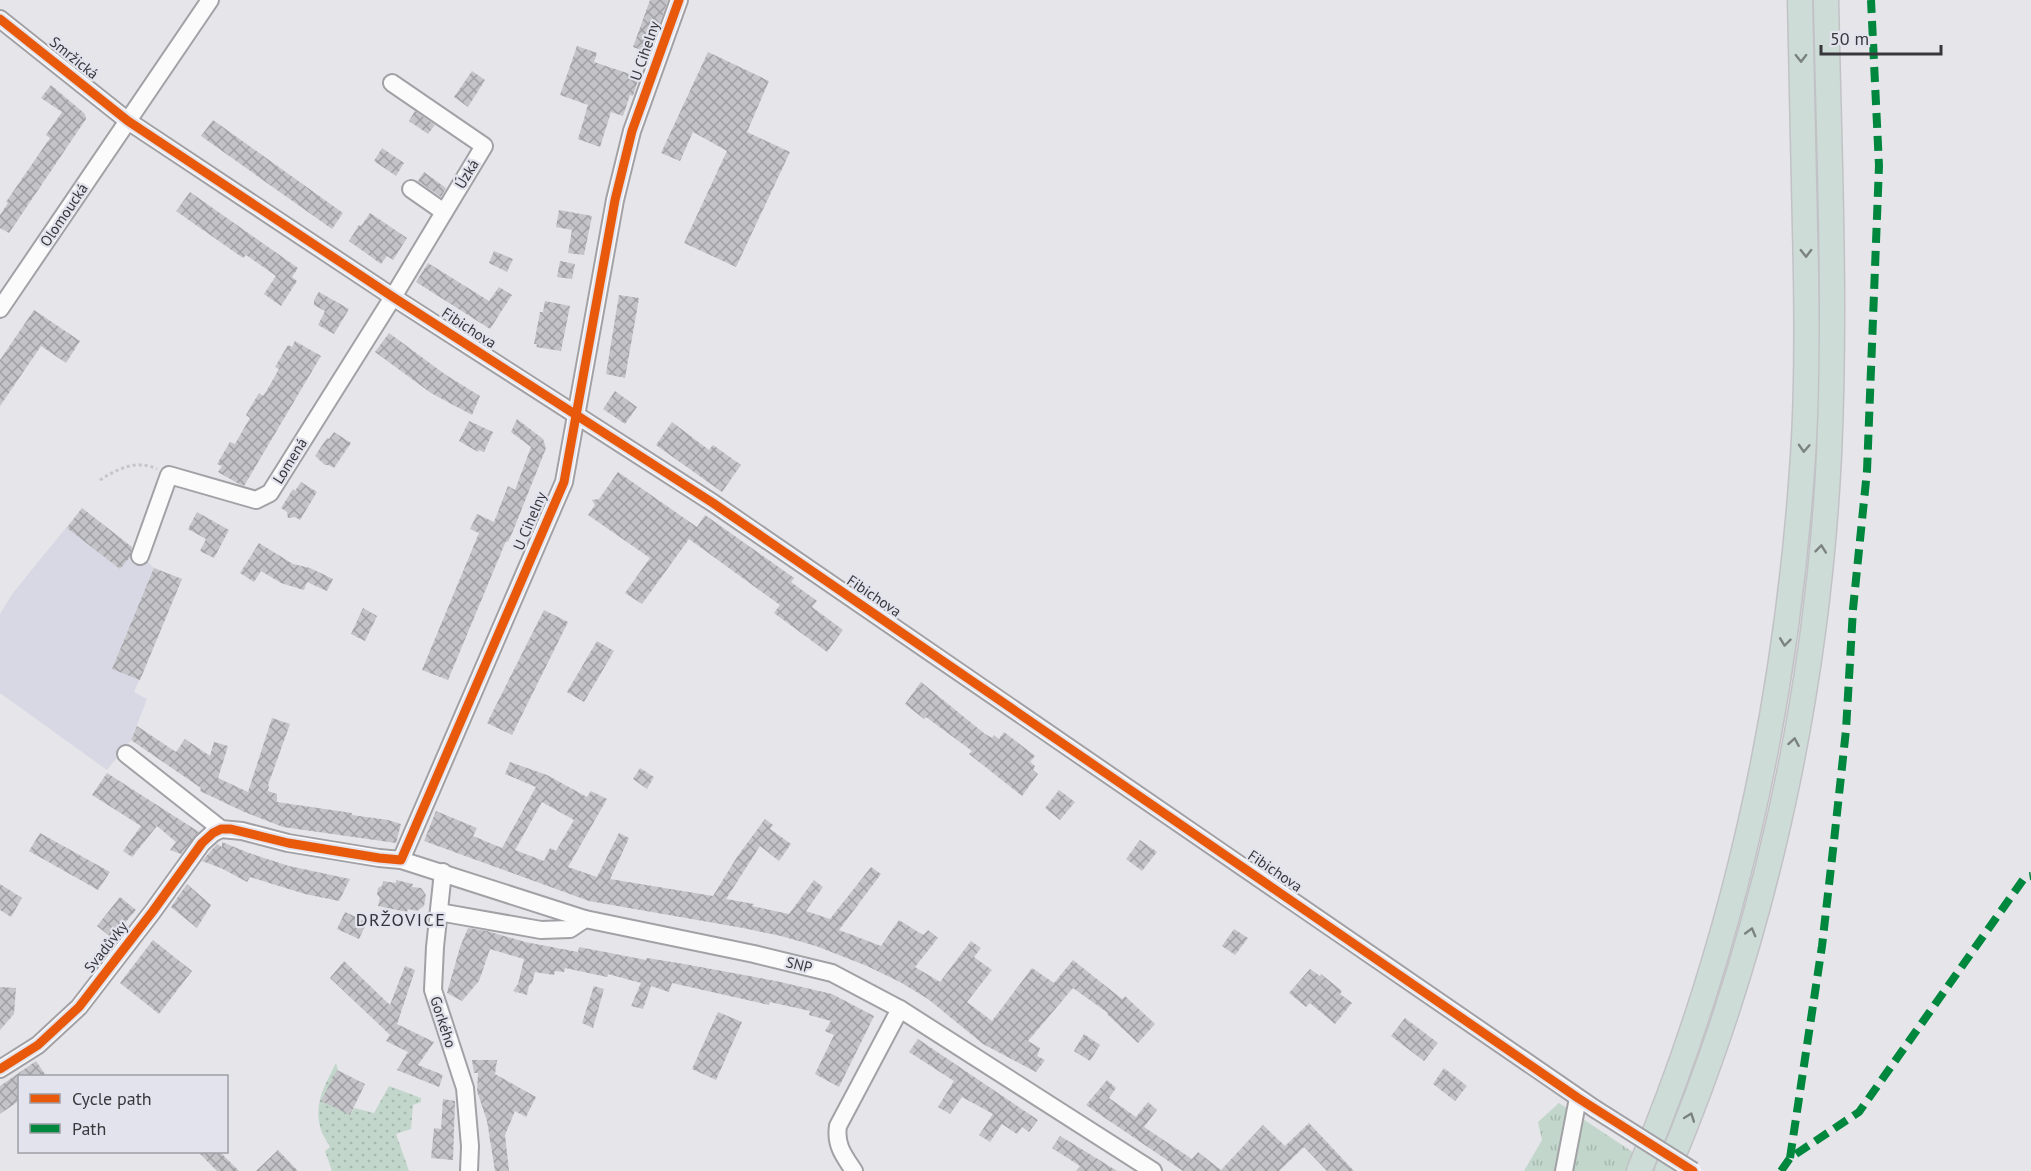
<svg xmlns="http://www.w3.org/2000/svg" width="2031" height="1171" font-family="'PT Sans',sans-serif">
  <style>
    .built { fill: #d7d8e3 }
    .grass { fill: url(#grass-tufts) }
    .garden { fill: url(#garden-dots) }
    .building { fill: url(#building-cross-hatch); fill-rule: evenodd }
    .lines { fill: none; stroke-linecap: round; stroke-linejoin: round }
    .minor-casing { stroke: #a2a2a6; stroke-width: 20 }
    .highway-casing { stroke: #c2c2c6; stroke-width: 27 }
    .path { stroke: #c6c6c8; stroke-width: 3; stroke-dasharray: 3 3; stroke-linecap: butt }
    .minor { stroke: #fbfbfc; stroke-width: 16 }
    .highway { stroke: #cddcd6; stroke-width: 24 }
    .minor-bridge-casing { stroke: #a2a2a6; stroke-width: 20; stroke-linecap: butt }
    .minor-bridge { stroke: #fbfbfc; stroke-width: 16 }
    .quiet { stroke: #00873e; stroke-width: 8; stroke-dasharray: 15 8; stroke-linecap: butt }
    .cycleway-casing { stroke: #e2e3ed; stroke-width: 13 }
    .cycleway { stroke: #e8590c; stroke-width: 9 }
    .oneway { stroke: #7b8281 }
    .labels { text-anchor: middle; stroke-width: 4.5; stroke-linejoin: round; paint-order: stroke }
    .street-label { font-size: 15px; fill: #38383c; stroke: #e2e3ed }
    .quarter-label { font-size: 18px; letter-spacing: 1.5px; fill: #33333b; stroke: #e2e3ed }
  </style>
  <defs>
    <pattern id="grass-tufts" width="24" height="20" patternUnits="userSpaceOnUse" patternTransform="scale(1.5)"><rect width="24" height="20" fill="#c2d6cb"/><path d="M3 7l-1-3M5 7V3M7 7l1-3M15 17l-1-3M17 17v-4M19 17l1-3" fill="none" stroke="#a7b8af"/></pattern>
    <pattern id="garden-dots" width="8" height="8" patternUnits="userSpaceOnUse" patternTransform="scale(1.5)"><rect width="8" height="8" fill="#c2d6cb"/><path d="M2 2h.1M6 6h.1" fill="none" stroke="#a7b8af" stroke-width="1.8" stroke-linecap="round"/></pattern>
    <pattern id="building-cross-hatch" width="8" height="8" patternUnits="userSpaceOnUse" patternTransform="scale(1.5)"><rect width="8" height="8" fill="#c4c4c8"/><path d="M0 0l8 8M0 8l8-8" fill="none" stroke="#a0a0a4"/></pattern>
  </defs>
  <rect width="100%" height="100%" fill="#e5e5ea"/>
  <!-- built -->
  <path class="built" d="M82 508 135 550 154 568 182 579 134 692 147 699 131 740 107 770 0 693V614L13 593Z"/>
  <!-- grass -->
  <path class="grass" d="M1559 1103 1634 1153 1626 1171H1524L1542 1140 1538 1122Z"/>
  <!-- garden -->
  <path class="garden" d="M336 1063 338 1070 323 1101 351 1114 354 1108 374 1113 389 1086 421 1098V1102L413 1105 411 1129 396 1134 409 1171H332L325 1151 330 1147C327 1141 321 1133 320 1126 314 1102 326 1083 336 1063Z"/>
  <!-- building -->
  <g class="building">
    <path d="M650 0H668L649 53 633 47Z"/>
    <path d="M577 46 597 53 594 62 639 77 633 96 630 95 623 116 611 112 600 147 578 139 588 105 560 95Z"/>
    <path d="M708 52 769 81 747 132 790 152 736 267 684 243 727 151 693 132 680 161 661 153Z"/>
    <path d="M472 71 485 80 468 107 454 97Z"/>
    <path d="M51 85 85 114 86 119 9 233 0 228V215L8 203 6 202 50 138 46 135 62 112 41 98Z"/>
    <path d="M415 111 435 125 428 134 409 121Z"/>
    <path d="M213 120 343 213 332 229 201 136Z"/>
    <path d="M382 148 404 163 396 176 374 161Z"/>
    <path d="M424 172 446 188 441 197 418 181Z"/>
    <path d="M190 192 298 268 292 277 297 281 281 306 264 294 276 276 246 255 243 258 176 211Z"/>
    <path d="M559 210 592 216 584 255 568 253 572 230 556 227Z"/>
    <path d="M370 213 407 238 393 260 387 256 381 264 349 241 359 225 361 226Z"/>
    <path d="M494 251 513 259 507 272 489 263Z"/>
    <path d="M560 261 575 264 572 279 557 277Z"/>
    <path d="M428 263 489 301 499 287 512 295 490 329 416 282Z"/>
    <path d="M319 292 349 309 334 334 318 325 325 311 314 305V300Z"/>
    <path d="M619 295 639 298 625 378 606 374Z"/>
    <path d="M545 301 570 306 561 351 536 347 537 344H534L540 312H543Z"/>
    <path d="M34 310 80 341 66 363 41 346 0 406V360Z"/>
    <path d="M389 333 446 375 480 396 472 415 431 393 375 352Z"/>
    <path d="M295 341 321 356 244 486 239 484 218 472 222 466 217 464 230 442 235 444 250 418 246 415 259 393 263 396 267 390 279 369 275 367 288 345 292 347Z"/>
    <path d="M615 391 637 407 625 424 603 409Z"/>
    <path d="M517 419 543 439 546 448 513 531 508 542 506 541 448 680 422 670 479 533 470 529 477 514 494 522 508 486 515 490 531 447 511 432Z"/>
    <path d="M469 421 493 432 484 452 479 450 478 452 459 441Z"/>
    <path d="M672 422 709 450 713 445 741 465 722 492 656 445Z"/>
    <path d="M334 432 351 443 334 468 329 465H325L315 456 327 438 329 439Z"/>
    <path d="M618 472 697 527 705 515 794 578 791 582 817 601 812 607 843 630 827 652 774 613 780 605 689 539 642 604 625 593 650 558 588 515 595 505 592 500 599 499Z"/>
    <path d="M301 482 317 492 300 520 295 517 288 518 287 512 281 508 293 489 295 491Z"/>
    <path d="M82 508 132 547 130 557 120 569 67 528Z"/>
    <path d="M197 512 229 530 214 558 200 551 206 539 188 529Z"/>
    <path d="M259 543 293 564 310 568 333 579 327 591 307 582 304 590 281 583 261 571 254 582 240 573Z"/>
    <path d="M154 568 182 579 140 680 112 669Z"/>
    <path d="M363 608 377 616 365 641 351 634Z"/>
    <path d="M544 610 568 622 512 735 487 723Z"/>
    <path d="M597 641 614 651 584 702 567 692Z"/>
    <path d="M921 682 985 734 992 738 994 735 999 739 1004 732 1035 756 1030 762 1035 766 1033 770 1038 774 1022 796 969 754 972 751 926 717 924 719 905 704Z"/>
    <path d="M272 718 290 724 268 785 269 786 268 791 277 794V802L352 813V815L388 820 401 824 396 843 283 827 242 811 200 791 201 788 131 740 137 726 176 752 185 739 210 756 214 742 228 746 218 778 248 792Z"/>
    <path d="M510 762 547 775 587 797 591 791 607 799 568 867 597 877 619 833 629 838 610 879 713 896 737 857 765 819 773 825 770 829 791 844 779 861 760 846 726 899 754 904 752 906 789 914 814 880 823 887 806 911 830 919 871 867 881 874 839 930 881 946 899 920 923 935 928 930 938 938 915 967 940 982 971 941 981 948 974 957 992 970 967 1002 992 1021 1032 968 1054 983 1073 960 1122 999 1125 996 1155 1024 1138 1043 1107 1014 1108 1013 1073 988 1028 1041 1040 1048 1037 1056 1045 1060 1036 1072 983 1044 928 999 900 982 867 966 816 946 781 936 743 928 589 901 424 841 436 811 477 828 473 836 502 848 536 787 505 774ZM542 802 574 820 556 851 550 848 544 861 515 850Z"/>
    <path d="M640 768 654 777 647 789 633 779Z"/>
    <path d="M107 773 199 832 181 854 170 850 176 842 157 826 132 857 123 851 141 826 92 795Z"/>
    <path d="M1059 790 1075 802 1060 820 1045 808Z"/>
    <path d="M40 833 110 872 98 890 29 851Z"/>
    <path d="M1140 840 1157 852 1142 871 1126 859Z"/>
    <path d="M222 842 249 853 289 866 350 879 339 901 305 894 250 877 247 882 221 868 202 861 217 844 222 847Z"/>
    <path d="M396 880 413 884 412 887 421 888 426 895 424 906 417 911 408 909 407 912 378 906 380 898 377 894 378 888 382 886 383 881 396 883Z"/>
    <path d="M0 884 22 898 11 917 0 910Z"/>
    <path d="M187 884 211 905 197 928 171 907Z"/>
    <path d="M120 897 136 910 112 938 97 926Z"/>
    <path d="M345 912 367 922 359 939 337 929Z"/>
    <path d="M468 928 487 931 525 942 578 952 579 947 646 960 647 958 684 964 776 981 832 994 874 1016 839 1087 815 1074 834 1035 825 1031 831 1021 809 1015 810 1011 770 1002 769 1005 672 983 669 992 651 986 643 1009 631 1006 641 983 608 974 607 977 565 968 564 972 555 971 554 975 535 972 532 983 529 985 527 995 517 992 515 994 516 992 513 991 518 984 524 959 490 949 479 981 462 1001 447 993 460 947Z"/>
    <path d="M1234 929 1248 938 1235 955 1222 946Z"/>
    <path d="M153 940 192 971 159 1014 120 983Z"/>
    <path d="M344 961 390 1005 405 966 415 970 397 1024 434 1042 418 1065 443 1075 439 1087 397 1070 408 1052 386 1041 390 1035 330 978Z"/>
    <path d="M1310 969 1320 976 1321 974 1342 991 1340 994 1352 1003 1335 1024 1310 1003 1306 1007 1289 993Z"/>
    <path d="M594 986 604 989 593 1028 582 1023Z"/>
    <path d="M0 987 16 988 14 1014 0 1030Z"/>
    <path d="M718 1012 742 1022 716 1080 692 1069Z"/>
    <path d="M1405 1018 1438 1043 1424 1061 1391 1036Z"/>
    <path d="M1084 1034 1100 1045 1090 1061 1074 1051Z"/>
    <path d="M918 1039 1038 1120 1029 1132 1022 1127 1017 1134 1002 1124 990 1142 979 1135 993 1114 962 1097 950 1114 938 1107 954 1081 909 1052Z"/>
    <path d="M472 1060H497L495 1074 536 1097 526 1117 515 1111 505 1135 509 1171H495L487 1121 477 1091 478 1073H474Z"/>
    <path d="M36 1061 47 1077H20V1100L0 1114V1086Z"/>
    <path d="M1444 1068 1467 1086 1455 1101 1433 1084Z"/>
    <path d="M337 1070 365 1084 350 1115 321 1101Z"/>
    <path d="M1107 1080 1116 1088 1109 1098 1136 1117 1148 1102 1157 1110 1144 1127 1192 1159 1198 1152 1221 1170 1263 1125 1285 1146 1309 1123 1354 1171H1327L1304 1147 1279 1171H1183L1086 1105Z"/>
    <path d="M443 1099 455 1101 453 1160 431 1158 434 1128 441 1129Z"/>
    <path d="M1060 1136 1088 1153 1117 1171H1076L1080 1166 1052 1148Z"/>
    <path d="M278 1150 298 1171H256Z"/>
    <path d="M198 1152H220L239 1171H217Z"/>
  </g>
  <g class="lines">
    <!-- minor casing -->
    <g class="minor-casing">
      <g id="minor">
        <path d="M0 19 128 121 393 297 713 503 1595 1109"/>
        <path d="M411 189 444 212"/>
        <path d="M0 309 210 0"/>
        <path d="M140 556 169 475 256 500 270 493 393 297 484 146 392 83"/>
        <path d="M126 754 221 829 242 831 288 843 379 858 401 860 585 919 754 954 832 973 900 1009 1153 1171"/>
        <path d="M401 860 564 482 615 200 632 131 679 0"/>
        <path d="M443 872 435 947 433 990 465 1088 470 1146 469 1171"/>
        <path d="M439 912 541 930 570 929 585 919"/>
        <path d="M0 1069 38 1045 79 1007 153 911 202 843 213 833 221 829"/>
        <path d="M854 1171C844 1156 835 1145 838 1126L900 1009"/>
        <path d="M1564 1171 1578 1098"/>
      </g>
    </g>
    <!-- highway casing -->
    <g class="highway-casing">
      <g id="highway">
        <path d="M1639 1171C1735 943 1787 702 1803 456 1808 380 1807 304 1805 228 1803 152 1802 76 1800 0"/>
        <path d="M1667 1171C1762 946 1817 700 1829 455 1836 304 1829 152 1826 0"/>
      </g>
    </g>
    <!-- path -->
    <path class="path" d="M100 480C117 469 137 459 157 469"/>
    <!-- minor -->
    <use href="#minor" class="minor"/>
    <!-- highway -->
    <use href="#highway" class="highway"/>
    <!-- minor-bridge casing -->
    <g class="minor-bridge-casing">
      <path id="minor-bridge" d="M1595 1109 1693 1171"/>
    </g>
    <!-- minor-bridge -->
    <use href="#minor-bridge" class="minor-bridge"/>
    <!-- quiet -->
    <g class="quiet">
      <path d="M1790 1158 1822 946 1834 841 1846 730 1853 609 1867 471 1879 166 1871 0"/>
      <path d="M1781 1171 1790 1158 1859 1112 2025 877 2031 876"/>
    </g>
    <!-- cycleway casing -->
    <g class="cycleway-casing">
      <g id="cycleway">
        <path d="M0 19 128 121 393 297 713 503 1578 1098 1693 1171"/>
        <path d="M0 1069 38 1045 79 1007 153 911 202 843 213 833 221 829H231L288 843 379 858 401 860 564 482 615 200 632 131 679 0"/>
      </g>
    </g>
    <!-- cycleway -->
    <use href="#cycleway" class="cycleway"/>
  </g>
  <!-- one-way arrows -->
  <defs><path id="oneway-chevron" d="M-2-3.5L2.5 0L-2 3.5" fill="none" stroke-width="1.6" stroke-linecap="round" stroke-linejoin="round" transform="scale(1.5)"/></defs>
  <g class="oneway">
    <use href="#oneway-chevron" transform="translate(1801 58) rotate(89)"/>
    <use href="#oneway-chevron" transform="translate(1806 253) rotate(89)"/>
    <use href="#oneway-chevron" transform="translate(1804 448) rotate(93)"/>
    <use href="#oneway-chevron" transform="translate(1821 549) rotate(-84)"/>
    <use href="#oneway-chevron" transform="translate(1785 642) rotate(97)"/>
    <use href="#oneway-chevron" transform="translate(1794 742) rotate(-80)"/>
    <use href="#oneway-chevron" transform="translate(1751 932) rotate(-75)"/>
    <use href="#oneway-chevron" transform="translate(1690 1117) rotate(-70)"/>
  </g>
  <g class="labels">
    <!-- street labels -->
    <g class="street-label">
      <text transform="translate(645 51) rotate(-71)" y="5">U Cihelny</text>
      <text transform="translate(74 58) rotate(39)" y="5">Smržická</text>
      <text transform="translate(467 174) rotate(-59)" y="5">Úzká</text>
      <text transform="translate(64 215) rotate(-56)" y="5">Olomoucká</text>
      <text transform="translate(469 328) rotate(33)" y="5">Fibichova</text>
      <text transform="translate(290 461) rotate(-58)" y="5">Lomená</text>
      <text transform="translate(530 521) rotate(-67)" y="5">U Cihelny</text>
      <text transform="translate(874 596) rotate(34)" y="5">Fibichova</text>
      <text transform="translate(1275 871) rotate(34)" y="5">Fibichova</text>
      <text transform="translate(106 947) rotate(-52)" y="5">Svadůvky</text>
      <text transform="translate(799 965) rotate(14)" y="5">SNP</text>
      <text transform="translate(443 1022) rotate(72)" y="5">Gorkého</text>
    </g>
    <!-- quarter labels -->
    <g class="quarter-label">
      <text x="401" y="926">DRŽOVICE</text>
    </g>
  </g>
  <!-- legend -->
  <rect x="18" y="1075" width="210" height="78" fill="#e2e3ed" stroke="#9e9fa6" stroke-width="1.5"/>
  <rect x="30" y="1094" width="30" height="9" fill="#e8590c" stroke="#9e9fa6" stroke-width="1.5"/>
  <text x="72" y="1105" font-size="18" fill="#38383c">Cycle path</text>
  <rect x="30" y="1124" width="30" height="9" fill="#00873e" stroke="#9e9fa6" stroke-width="1.5"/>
  <text x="72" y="1135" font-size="18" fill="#38383c">Path</text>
  <!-- scale -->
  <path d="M1821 45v9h120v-9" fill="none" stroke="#38383c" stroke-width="3"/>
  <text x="1830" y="45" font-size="18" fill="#38383c" stroke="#e2e3ed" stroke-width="4.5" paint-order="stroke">50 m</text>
</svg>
